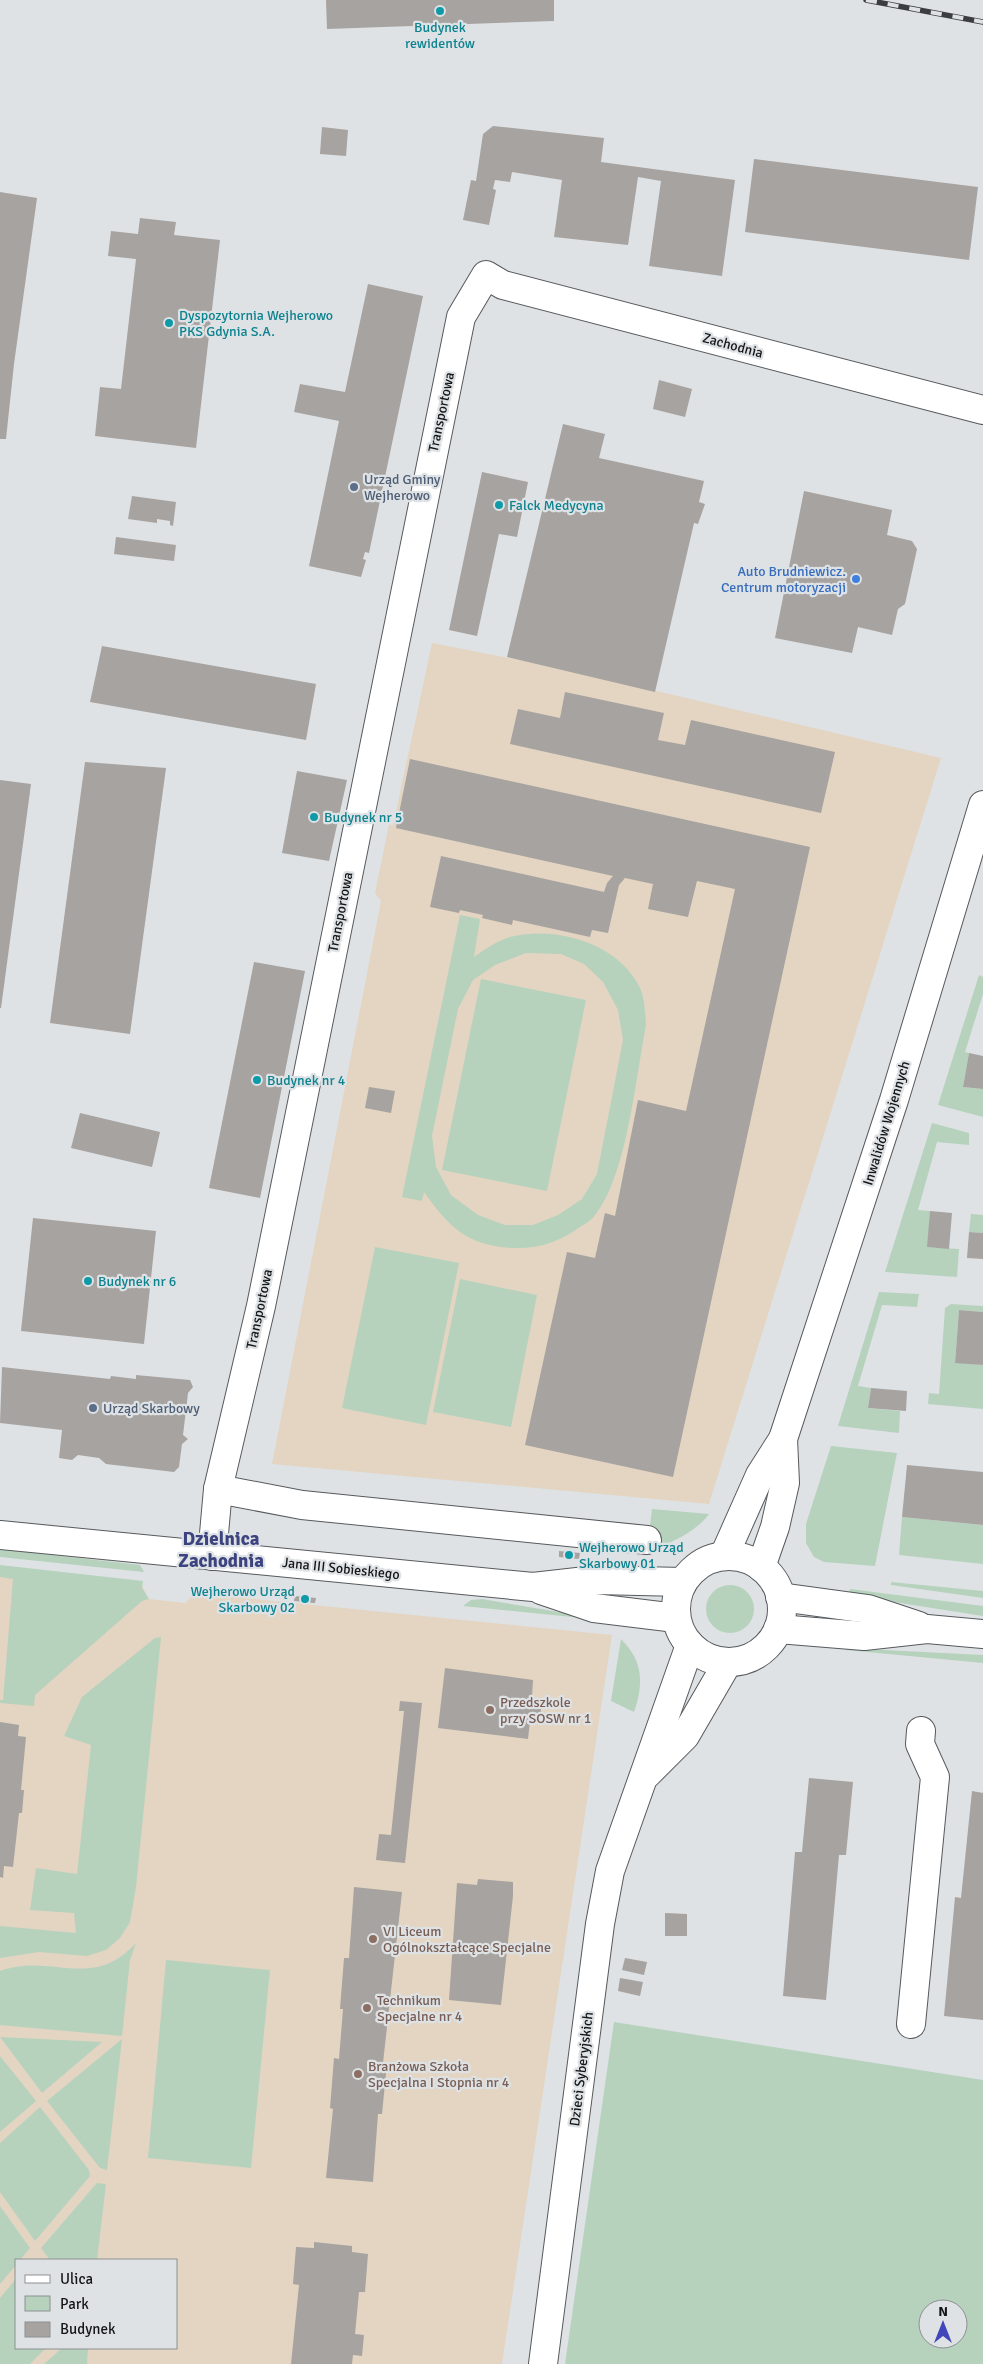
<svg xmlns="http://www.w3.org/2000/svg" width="983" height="2364" font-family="Signika,sans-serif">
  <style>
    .education { fill: #e3d5c2; fill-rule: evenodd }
    .green { fill: #b6d2bd; fill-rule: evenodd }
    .building { fill: #a7a3a0 }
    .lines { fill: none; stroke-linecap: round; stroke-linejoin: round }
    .minor-casing { stroke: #575a5d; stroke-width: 30 }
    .tertiary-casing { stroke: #575a5d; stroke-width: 30 }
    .minor { stroke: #fff; stroke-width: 28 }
    .tertiary { stroke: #fff; stroke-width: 28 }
    .rail-casing { stroke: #3b3d3e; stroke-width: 5.5 }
    .rail { stroke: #dee2e5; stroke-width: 4; stroke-dasharray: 11; stroke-linecap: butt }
    .culture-dot { fill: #0f9aa8; stroke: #dee2e5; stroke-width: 2 }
    .service-dot { fill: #5c6f8a; stroke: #dee2e5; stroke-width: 2 }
    .shop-dot { fill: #3f7fe0; stroke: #dee2e5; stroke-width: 2 }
    .education-dot { fill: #8d6e63; stroke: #dee2e5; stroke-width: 2 }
    .labels { text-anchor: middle; stroke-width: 4.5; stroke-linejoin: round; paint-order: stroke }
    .culture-label { font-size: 14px; fill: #0d838f; stroke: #dee2e5; text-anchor: start }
    .street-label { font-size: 14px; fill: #141516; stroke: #dee2e5 }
    .service-label { font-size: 14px; fill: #4e5e75; stroke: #dee2e5; text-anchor: start }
    .shop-label { font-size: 14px; fill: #366cbe; stroke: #dee2e5; text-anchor: end }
    .education-label { font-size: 14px; fill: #785e54; stroke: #dee2e5; text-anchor: start }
    .district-label { font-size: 19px; font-weight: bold; fill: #3c437f; stroke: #dee2e5 }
  </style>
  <rect width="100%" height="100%" fill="#dee2e5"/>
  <!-- education -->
  <g class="education">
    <path d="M432 643 555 667 941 758 709 1504 272 1464 381 901 375 893 389 824 393 826Z"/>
    <path d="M0 1571 142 1586 149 1599 186 1603 194 1593 612 1635 502 2364H0ZM16 2260H176V2348H16Z"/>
  </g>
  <!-- green -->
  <g class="green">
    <path d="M460 915 480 919 474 957C485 949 497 941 510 937 555 925 619 943 640 988 645 999 645 1013 646 1025 636 1076 627 1176 595 1215 592 1220 585 1224 580 1227 559 1242 539 1249 513 1248 467 1246 449 1227 424 1192L422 1201 402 1197ZM526 953 561 954 584 964 603 982 618 1010 623 1040 597 1174 582 1199 558 1215 533 1225H505L478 1215 451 1195 436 1167 432 1136 458 1009 473 980 495 965Z"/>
    <path d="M979 975 983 977V994L965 1052 969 1053 963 1087 983 1089V1117L938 1105Z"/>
    <path d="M481 979 586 1000 547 1191 442 1170Z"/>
    <path d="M932 1123 969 1133V1145L937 1142 918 1210 930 1211 928 1247 959 1249 957 1277 885 1272Z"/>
    <path d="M971 1214 983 1215V1233L969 1232Z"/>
    <path d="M375 1247 459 1263 426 1425 342 1408Z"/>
    <path d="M460 1279 537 1295 511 1427 433 1412Z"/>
    <path d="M879 1292 919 1294 917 1307 882 1305 858 1386 871 1388 868 1408 900 1411 899 1433 838 1426Z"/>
    <path d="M951 1304 983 1306V1312L959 1310 955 1362 983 1365V1409L928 1404 929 1393 939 1394 945 1308Z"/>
    <path d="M831 1446 897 1453 875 1566 824 1562 814 1557 806 1543V1524Z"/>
    <path d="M652 1509 709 1514C696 1532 668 1545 647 1551Z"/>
    <path d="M902 1517 983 1525V1564L899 1555Z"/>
    <path d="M0 1549 140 1565 144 1572 0 1557Z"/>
    <path d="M0 1565 143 1581 142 1588 149 1599 142 1601 35 1695 34 1706 0 1703V1700H3L13 1579 0 1577Z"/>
    <path d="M891 1582 983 1591V1598L891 1585Z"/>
    <circle cx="730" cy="1609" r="24"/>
    <path d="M850 1589 983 1606V1616L849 1595Z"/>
    <path d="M482 1599 582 1616V1618L463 1606 471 1600Z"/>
    <path d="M161 1637 136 1887 130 1922 120 1938 106 1950 87 1956 39 1952 0 1958V1926L76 1933 74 1913 30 1910 36 1868 77 1874 91 1745 64 1736 82 1697 155 1638Z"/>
    <path d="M621 1639C643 1661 644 1683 634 1712L611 1701Z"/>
    <path d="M844 1648 983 1655V1663L846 1650Z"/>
    <path d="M136 1943 130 1960 122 2036 0 2025V1971C52 1952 91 1992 136 1943Z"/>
    <path d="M166 1960 270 1970 251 2168 148 2158Z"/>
    <path d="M614 2022 983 2080V2364H565ZM928 2309H958V2339H928Z"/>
    <path d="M0 2037 102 2042 42 2093Z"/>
    <path d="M122 2039 107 2170 100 2168 47 2101Z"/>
    <path d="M0 2056 36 2101 0 2132Z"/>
    <path d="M40 2107 89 2170 90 2176 35 2241 0 2192V2143Z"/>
    <path d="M97 2183 106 2184 97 2260H50L41 2248Z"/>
    <path d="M0 2206 30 2248 20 2260H16V2265L0 2284Z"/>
    <path d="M16 2279V2348H46L30 2364H0V2298Z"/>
    <path d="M62 2348H88L87 2364H44Z"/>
  </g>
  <!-- building -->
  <g class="building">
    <path d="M326 0H554V21L327 29Z"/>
    <path d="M493 126 604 138 601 162 735 180 722 276 649 266 661 181 638 177 628 245 554 237 562 180 512 172 510 182 495 180 493 189 496 190 489 225 463 220 471 180 476 181 483 134Z"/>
    <path d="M322 127 348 130 346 156 320 154Z"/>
    <path d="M754 159 978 187 969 260 745 232Z"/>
    <path d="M0 192 37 198 14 364 6 439H0Z"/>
    <path d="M140 218 176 222 174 235 220 240 196 448 95 436 100 387 121 389 136 259 108 256 111 231 138 234Z"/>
    <path d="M368 284 423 296 369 553 365 552 363 559 366 560 361 577 309 566 339 421 294 412 300 384 345 392Z"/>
    <path d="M659 380 692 389 685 417 653 409Z"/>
    <path d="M563 424 605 434 599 458 704 481 699 502 705 504 698 524 694 523 655 692 507 657Z"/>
    <path d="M482 472 528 482 517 537 499 534 477 636 449 630Z"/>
    <path d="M804 491 892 510 887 535 912 541 917 549 905 604 898 609 892 635 858 627 852 653 775 638Z"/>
    <path d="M132 496 176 502 173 526 170 525V521L157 519V523L128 519Z"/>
    <path d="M116 537 176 545 174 561 114 554Z"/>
    <path d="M102 646 316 684 306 740 90 702Z"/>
    <path d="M565 692 664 713 658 740 685 745 691 720 835 752 821 813 510 744 518 709 560 718Z"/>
    <path d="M410 759 810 847 673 1477 525 1445 567 1252 595 1258 605 1213 615 1216 638 1100 686 1111 735 889 697 881 688 917 648 909 653 884 625 878 619 885 608 933 592 930 590 937 513 920 512 925 482 918 483 915 460 910 459 913 430 907 441 856 604 892 607 883 613 876 396 828Z"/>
    <path d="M85 762 166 768 130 1034 50 1023Z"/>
    <path d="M297 771 347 780 329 861 282 853Z"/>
    <path d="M0 780 31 784 1 1008H0Z"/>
    <path d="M254 962 305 971 260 1198 209 1188Z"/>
    <path d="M969 1053 983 1056V1089L963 1087Z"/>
    <path d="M369 1087 395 1091 391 1113 365 1108Z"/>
    <path d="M80 1113 160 1132 152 1167 71 1148Z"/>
    <path d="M930 1211 952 1213 949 1249 927 1247Z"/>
    <path d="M33 1218 156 1231 144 1344 21 1331Z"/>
    <path d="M969 1232 983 1233V1259L967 1258Z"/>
    <path d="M959 1310 983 1312V1365L955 1363Z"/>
    <path d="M2 1367 110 1379 111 1376 136 1379V1375L190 1380 193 1387 188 1393 183 1435 188 1439 182 1444 179 1467 174 1472 106 1464 99 1458 78 1455 72 1460 59 1458 62 1430 0 1423Z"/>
    <path d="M871 1388 907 1391 906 1411 868 1408Z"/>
    <path d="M907 1465 983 1472V1525L902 1517Z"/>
    <path d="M559 1551 580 1553 579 1559 559 1557Z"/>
    <path d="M295 1596 316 1598 315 1603 294 1601Z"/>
    <path d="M445 1668 533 1680 532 1698 542 1699 540 1722 530 1721 528 1739 438 1728Z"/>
    <path d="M400 1701 422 1703 405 1863 376 1860 379 1834 391 1835 404 1711H399Z"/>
    <path d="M0 1722 19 1725 18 1736 26 1737 21 1790H24L22 1813H19L13 1867 4 1866 3 1878 0 1877Z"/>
    <path d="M809 1778 853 1782 846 1855H839L826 2000 783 1996 795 1852H802Z"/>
    <path d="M972 1791 983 1793V2020L944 2016 955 1897 961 1898Z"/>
    <path d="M478 1879 513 1882V1896L501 2005 449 2000 457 1883 477 1885Z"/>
    <path d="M354 1887 402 1892 383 2063H387L382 2114H378L373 2182 326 2178 333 2109 330 2108 334 2058 339 2059 343 2009H340L344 1958H349Z"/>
    <path d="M665 1913 687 1914V1936H665Z"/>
    <path d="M625 1958 647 1962 644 1975 622 1970Z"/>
    <path d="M620 1978 643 1982 640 1996 618 1991Z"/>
    <path d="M314 2242 352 2246V2252L368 2254 365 2292H359L355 2334 364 2335 362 2356 353 2355 352 2364H291L299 2285 293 2284 296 2247 314 2248Z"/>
  </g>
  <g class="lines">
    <!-- minor casing -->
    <g class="minor-casing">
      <g id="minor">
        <path d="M218 1489 302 1505 647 1540"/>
        <path d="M212 1556 218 1489 261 1306 461 317 486 275 503 285 983 410"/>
        <path d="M724 1556 760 1475 783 1439 894 1100 983 805"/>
        <path d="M761 1567 775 1527 785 1483 783 1439"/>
        <path d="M647 1774 685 1736 728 1662"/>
        <path d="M911 2024 935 1777 920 1744 921 1731"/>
        <path d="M543 2364 600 1924 610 1871 690 1645"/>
      </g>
    </g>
    <!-- tertiary casing -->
    <g class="tertiary-casing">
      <g id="tertiary">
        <path d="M0 1535 533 1587 595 1580 683 1582"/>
        <circle cx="729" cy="1609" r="53"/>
        <path d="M541 1590 594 1608 676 1618"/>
        <path d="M780 1597 868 1609 919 1626"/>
        <path d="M778 1629 864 1636 927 1629 983 1634"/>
      </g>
    </g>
    <!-- minor -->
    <use href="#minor" class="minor"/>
    <!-- tertiary -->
    <use href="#tertiary" class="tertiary"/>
    <!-- rail casing -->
    <g class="rail-casing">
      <path id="rail" d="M866 0 983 22"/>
    </g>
    <!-- rail -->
    <use href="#rail" class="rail"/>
  </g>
  <!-- markers -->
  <g class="culture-dot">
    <circle cx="440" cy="11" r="5"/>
    <circle cx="169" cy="323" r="5"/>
    <circle cx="499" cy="505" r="5"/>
    <circle cx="314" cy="817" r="5"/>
    <circle cx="257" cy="1080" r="5"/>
    <circle cx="88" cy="1281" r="5"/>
    <circle cx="569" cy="1555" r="5"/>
    <circle cx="305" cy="1599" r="5"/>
  </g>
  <g class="service-dot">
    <circle cx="354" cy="487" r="5"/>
    <circle cx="93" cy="1408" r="5"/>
  </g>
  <circle class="shop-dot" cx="856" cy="579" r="5"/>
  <g class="education-dot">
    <circle cx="490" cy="1710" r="5"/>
    <circle cx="373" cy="1939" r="5"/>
    <circle cx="367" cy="2008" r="5"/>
    <circle cx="358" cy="2074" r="5"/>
  </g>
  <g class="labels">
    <!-- culture labels -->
    <g class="culture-label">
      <text x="440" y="32" text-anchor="middle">Budynek<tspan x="440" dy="16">rewidentów</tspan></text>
      <text x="179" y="320">Dyspozytornia Wejherowo<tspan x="179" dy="16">PKS Gdynia S.A.</tspan></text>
      <text x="509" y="510">Falck Medycyna</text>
      <text x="324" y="822">Budynek nr 5</text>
      <text x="267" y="1085">Budynek nr 4</text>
      <text x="98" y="1286">Budynek nr 6</text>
      <text x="579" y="1552">Wejherowo Urząd<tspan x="579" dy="16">Skarbowy 01</tspan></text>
      <text x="295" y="1596" text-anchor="end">Wejherowo Urząd<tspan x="295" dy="16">Skarbowy 02</tspan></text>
    </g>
    <!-- street labels -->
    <g class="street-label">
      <text transform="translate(733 345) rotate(15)" y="5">Zachodnia</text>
      <text transform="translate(441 412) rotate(-78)" y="5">Transportowa</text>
      <text transform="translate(340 912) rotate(-79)" y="5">Transportowa</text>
      <text transform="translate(886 1123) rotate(-73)" y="5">Inwalidów Wojennych</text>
      <text transform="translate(259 1309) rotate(-78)" y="5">Transportowa</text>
      <text transform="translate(341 1568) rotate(6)" y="5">Jana III Sobieskiego</text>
      <text transform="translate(581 2069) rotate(-83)" y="5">Dzieci Syberyjskich</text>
    </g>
    <!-- service labels -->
    <g class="service-label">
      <text x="364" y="484">Urząd Gminy<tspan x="364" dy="16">Wejherowo</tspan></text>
      <text x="103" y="1413">Urząd Skarbowy</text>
    </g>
    <!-- shop labels -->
    <g class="shop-label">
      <text x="846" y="576">Auto Brudniewicz.<tspan x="846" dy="16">Centrum motoryzacji</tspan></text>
    </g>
    <!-- education labels -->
    <g class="education-label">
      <text x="500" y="1707">Przedszkole<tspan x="500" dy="16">przy SOSW nr 1</tspan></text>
      <text x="383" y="1936">VI Liceum<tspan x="383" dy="16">Ogólnokształcące Specjalne</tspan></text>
      <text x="377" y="2005">Technikum<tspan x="377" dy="16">Specjalne nr 4</tspan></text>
      <text x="368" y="2071">Branżowa Szkoła<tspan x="368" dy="16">Specjalna I Stopnia nr 4</tspan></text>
    </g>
    <!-- district labels -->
    <g class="district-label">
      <text x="221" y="1545">Dzielnica<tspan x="221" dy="22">Zachodnia</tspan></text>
    </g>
  </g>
  <!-- legend -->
  <rect x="15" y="2259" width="162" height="90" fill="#dee2e5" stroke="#8d9092"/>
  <rect x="25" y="2275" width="25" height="8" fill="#ffffff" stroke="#8d9092"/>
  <text x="60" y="2284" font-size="15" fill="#141516">Ulica</text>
  <rect x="25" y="2296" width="25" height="15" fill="#b6d2bd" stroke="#8d9092"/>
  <text x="60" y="2309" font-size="15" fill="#141516">Park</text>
  <rect x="25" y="2322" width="25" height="15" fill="#a7a3a0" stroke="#8d9092"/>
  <text x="60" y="2334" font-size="15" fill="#141516">Budynek</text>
  <!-- north arrow -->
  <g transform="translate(943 2324)"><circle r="24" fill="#dee2e5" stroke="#8d9092"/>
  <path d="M0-4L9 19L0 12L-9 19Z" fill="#4345ba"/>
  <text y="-8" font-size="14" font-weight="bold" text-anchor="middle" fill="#141516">N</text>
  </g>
</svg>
